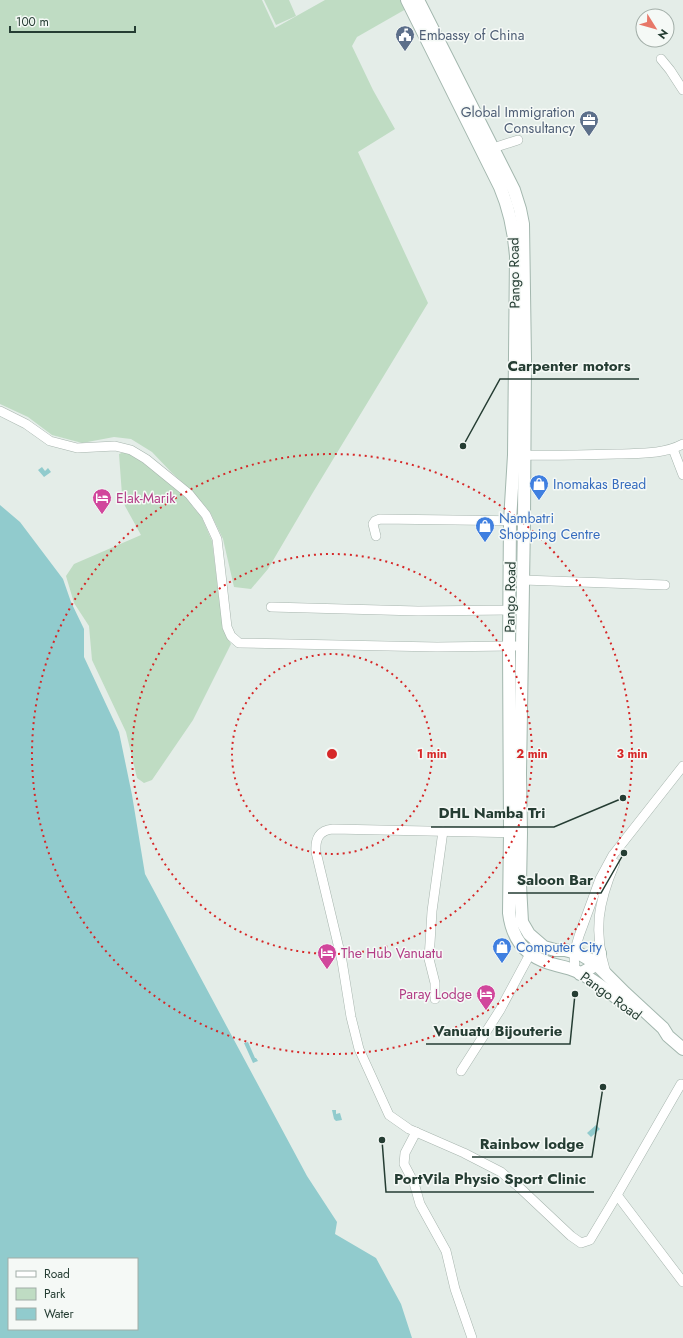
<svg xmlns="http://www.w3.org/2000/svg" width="683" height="1338" font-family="Jost,sans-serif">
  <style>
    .green { fill: #bfdcc3 }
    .water { fill: #91cbcd; fill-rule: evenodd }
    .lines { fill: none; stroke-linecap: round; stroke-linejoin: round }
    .street-casing { stroke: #a7b5ae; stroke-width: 10 }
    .secondary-casing { stroke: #a3b7ae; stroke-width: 14 }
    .street { stroke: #fff; stroke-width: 9 }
    .secondary { stroke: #fff; stroke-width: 12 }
    .ring { fill: none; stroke: #d62828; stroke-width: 2; stroke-dasharray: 2 4 }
    .labels { text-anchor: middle; stroke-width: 3; stroke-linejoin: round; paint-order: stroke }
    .service-label { font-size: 14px; fill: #4e5e75; stroke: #f5f9f6; text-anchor: start }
    .street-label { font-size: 14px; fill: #253d33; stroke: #f5f9f6 }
    .shop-label { font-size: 14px; fill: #366cbe; stroke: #f5f9f6; text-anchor: start }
    .hotel-label { font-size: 14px; fill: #b23c85; stroke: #f5f9f6; text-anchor: start }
    .centre { fill: #d62828; stroke: #f5f9f6; stroke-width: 2 }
    .ring-label { font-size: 12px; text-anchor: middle; font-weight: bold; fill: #d62828; stroke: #f5f9f6; stroke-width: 3; stroke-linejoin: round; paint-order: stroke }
    .leader { fill: none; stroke: #253d33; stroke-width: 1.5 }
    .callout-dot { fill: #253d33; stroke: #f5f9f6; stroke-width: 1.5 }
    .callout-label { font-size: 15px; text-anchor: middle; font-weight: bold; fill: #253d33; stroke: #f5f9f6; stroke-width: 3; stroke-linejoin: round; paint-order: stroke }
  </style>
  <rect width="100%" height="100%" fill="#e4ede8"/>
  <!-- green -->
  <g class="green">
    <path d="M0 0H262L275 28 325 0H401L406 9 357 37 352 46 373 90 395 129 358 152 428 303 312 494 268 569 251 589 234 587 223 539 210 512 192 491 172 473 152 452 131 439 114 437 82 443 52 435 28 417 0 404Z"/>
    <path d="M264 0H289L296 16 276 25Z"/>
    <path d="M127 451 165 478 186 498 202 518 212 541 223 629 231 644 193 720 152 780 144 783 137 778 126 732 92 660 89 626 74 603 66 576 74 564 141 535 125 506 122 495 119 454Z"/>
  </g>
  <!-- water -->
  <g class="water">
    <path d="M42 467 45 471 48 468 51 472 44 477 38 470Z"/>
    <path d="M0 505 20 522 63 579 71 602 84 629V657L119 732 132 795 145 874 307 1176 337 1222 335 1234 376 1258 401 1304 412 1338H0ZM9 1259H137V1329H9Z"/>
    <path d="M248 1042 255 1058H256L258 1061 253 1063 244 1043Z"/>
    <path d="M332 1110H336V1114L340 1113 342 1120 336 1121 334 1119Z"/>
    <path d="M596 1125 600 1129 591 1137 587 1133Z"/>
  </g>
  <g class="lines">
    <!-- street casing -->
    <g class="street-casing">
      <g id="street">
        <path d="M661 59 670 70 683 90"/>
        <path d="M488 151 493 148 518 140"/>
        <path d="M0 411 26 424 50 441 77 448 115 446 131 450 146 459 189 494 206 515 217 539 227 627 231 636 239 643 437 647 515 646"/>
        <path d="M673 449 683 475"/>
        <path d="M518 455C551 456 584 455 617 454 639 453 662 455 683 444"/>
        <path d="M376 536 373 524 375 521 380 519 524 521"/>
        <path d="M523 580 665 585"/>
        <path d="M271 607 418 611 510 610 522 609"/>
        <path d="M516 833 333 829C319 830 315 839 316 852L342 961 351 1017 359 1049 389 1115 409 1129 464 1153 501 1172 520 1188 571 1236 581 1243 590 1240 617 1195 681 1084"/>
        <path d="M575 971 574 953 579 936 600 879 613 855 683 766"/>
        <path d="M606 973C593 931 598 903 615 863"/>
        <path d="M435 999V983L429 959 432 911 443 831"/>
        <path d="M461 1071 500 1010 537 941"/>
        <path d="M416 1132 405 1153 404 1164 414 1183 420 1204 446 1251 455 1289 472 1338"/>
        <path d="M617 1195 683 1282"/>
      </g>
    </g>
    <!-- secondary casing -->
    <g class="secondary-casing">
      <g id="secondary">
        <path d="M407 0 500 187C510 210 514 231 516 256L514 455 510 521 509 646 510 832 509 913C512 938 524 955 549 963 557 966 567 967 576 971 594 979 616 997 632 1010"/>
        <path d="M418 0 514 190 520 209 523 224 525 359 524 521 520 774 521 833 520 885 522 922 529 934 544 947 555 950H565L580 954 595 963 625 993 663 1028 668 1036 683 1049"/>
        <path d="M580 974 592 967 600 953"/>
      </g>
    </g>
    <!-- street -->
    <use href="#street" class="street"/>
    <!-- secondary -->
    <use href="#secondary" class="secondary"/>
  </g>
  <!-- distance rings -->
  <g class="ring">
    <circle cx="332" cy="754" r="100"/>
    <circle cx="332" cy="754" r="200"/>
    <circle cx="332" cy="754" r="300"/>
  </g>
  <!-- icons -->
  <defs>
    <g id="civic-pin" transform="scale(1)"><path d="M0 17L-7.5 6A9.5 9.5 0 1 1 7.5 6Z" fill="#5c6f8a" stroke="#f5f9f6"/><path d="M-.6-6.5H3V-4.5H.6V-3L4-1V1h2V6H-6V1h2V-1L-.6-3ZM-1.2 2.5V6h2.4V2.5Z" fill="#fff"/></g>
    <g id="office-pin" transform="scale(1)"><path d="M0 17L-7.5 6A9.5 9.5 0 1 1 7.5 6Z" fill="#5c6f8a" stroke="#f5f9f6"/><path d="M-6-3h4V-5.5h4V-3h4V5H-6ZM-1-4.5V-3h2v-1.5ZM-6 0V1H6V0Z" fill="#fff"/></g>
    <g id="shop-pin" transform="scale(1)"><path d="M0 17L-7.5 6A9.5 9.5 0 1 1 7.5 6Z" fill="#3f7fe0" stroke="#f5f9f6"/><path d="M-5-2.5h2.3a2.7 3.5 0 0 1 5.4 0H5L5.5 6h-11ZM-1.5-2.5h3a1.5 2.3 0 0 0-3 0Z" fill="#fff"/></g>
    <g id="hotel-pin" transform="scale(1)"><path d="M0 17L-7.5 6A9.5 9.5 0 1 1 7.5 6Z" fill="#d1479c" stroke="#f5f9f6"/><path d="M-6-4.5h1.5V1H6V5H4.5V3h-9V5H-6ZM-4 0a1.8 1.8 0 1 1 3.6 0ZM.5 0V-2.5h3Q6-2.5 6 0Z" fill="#fff"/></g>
  </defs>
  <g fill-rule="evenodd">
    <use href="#civic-pin" x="405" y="35"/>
    <use href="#office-pin" x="589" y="120"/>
    <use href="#shop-pin" x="539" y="484"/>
    <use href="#hotel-pin" x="102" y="498"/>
    <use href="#shop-pin" x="485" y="526"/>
    <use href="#shop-pin" x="502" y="947"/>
    <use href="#hotel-pin" x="327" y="953"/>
    <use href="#hotel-pin" x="486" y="994"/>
  </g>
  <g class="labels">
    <!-- service labels -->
    <g class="service-label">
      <text x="419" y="40">Embassy of China</text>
      <text x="575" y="117" text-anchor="end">Global Immigration<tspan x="575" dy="16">Consultancy</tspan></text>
    </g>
    <!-- street labels -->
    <g class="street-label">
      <text transform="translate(514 273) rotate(-91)" y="5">Pango Road</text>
      <text transform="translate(510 597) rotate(-89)" y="5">Pango Road</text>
      <text transform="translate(611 996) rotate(36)" y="5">Pango Road</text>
    </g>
    <!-- shop labels -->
    <g class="shop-label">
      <text x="553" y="489">Inomakas Bread</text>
      <text x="499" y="523">Nambatri<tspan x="499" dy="16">Shopping Centre</tspan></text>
      <text x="516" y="952">Computer City</text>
    </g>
    <!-- hotel labels -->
    <g class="hotel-label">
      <text x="116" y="503">Elak-Marik</text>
      <text x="341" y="958">The Hub Vanuatu</text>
      <text x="472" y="999" text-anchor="end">Paray Lodge</text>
    </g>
  </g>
  <circle cx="332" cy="754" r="6" class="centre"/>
  <g class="ring-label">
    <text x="432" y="758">1 min</text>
    <text x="532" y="758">2 min</text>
    <text x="632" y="758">3 min</text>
  </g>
  <!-- callouts -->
  <path class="leader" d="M463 446L500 379H639M623 798L554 827H431M624 853L601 893H508M575 994L570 1044H426M603 1087L592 1157H472M382 1140L386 1192H594"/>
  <g class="callout-dot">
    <circle cx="463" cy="446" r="4"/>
    <circle cx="623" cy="798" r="4"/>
    <circle cx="624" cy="853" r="4"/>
    <circle cx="575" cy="994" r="4"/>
    <circle cx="603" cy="1087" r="4"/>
    <circle cx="382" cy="1140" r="4"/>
  </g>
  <g class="callout-label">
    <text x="569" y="371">Carpenter motors</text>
    <text x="492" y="818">DHL Namba Tri</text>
    <text x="555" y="885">Saloon Bar</text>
    <text x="498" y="1036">Vanuatu Bijouterie</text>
    <text x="532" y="1149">Rainbow lodge</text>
    <text x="490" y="1184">PortVila Physio Sport Clinic</text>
  </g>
  <!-- legend -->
  <rect x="8" y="1258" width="130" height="72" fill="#f5f9f6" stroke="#a2aea8"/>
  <rect x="16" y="1271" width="20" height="6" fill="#ffffff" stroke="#a2aea8"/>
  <text x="44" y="1278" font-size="12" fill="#253d33">Road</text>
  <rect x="16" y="1288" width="20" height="12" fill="#bfdcc3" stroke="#a2aea8"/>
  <text x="44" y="1298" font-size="12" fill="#253d33">Park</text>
  <rect x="16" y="1308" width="20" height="12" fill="#91cbcd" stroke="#a2aea8"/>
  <text x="44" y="1318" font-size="12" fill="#253d33">Water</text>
  <!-- north arrow -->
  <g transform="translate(655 28) rotate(127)"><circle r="19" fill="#f5f9f6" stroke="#a2aea8"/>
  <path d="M0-3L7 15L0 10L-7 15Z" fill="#e77768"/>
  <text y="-6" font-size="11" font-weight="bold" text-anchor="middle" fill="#253d33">N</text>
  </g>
  <!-- scale -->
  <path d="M10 26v6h125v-6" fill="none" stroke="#253d33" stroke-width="2"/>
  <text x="16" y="26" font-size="12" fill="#253d33" stroke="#f5f9f6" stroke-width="3" paint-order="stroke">100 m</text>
</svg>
